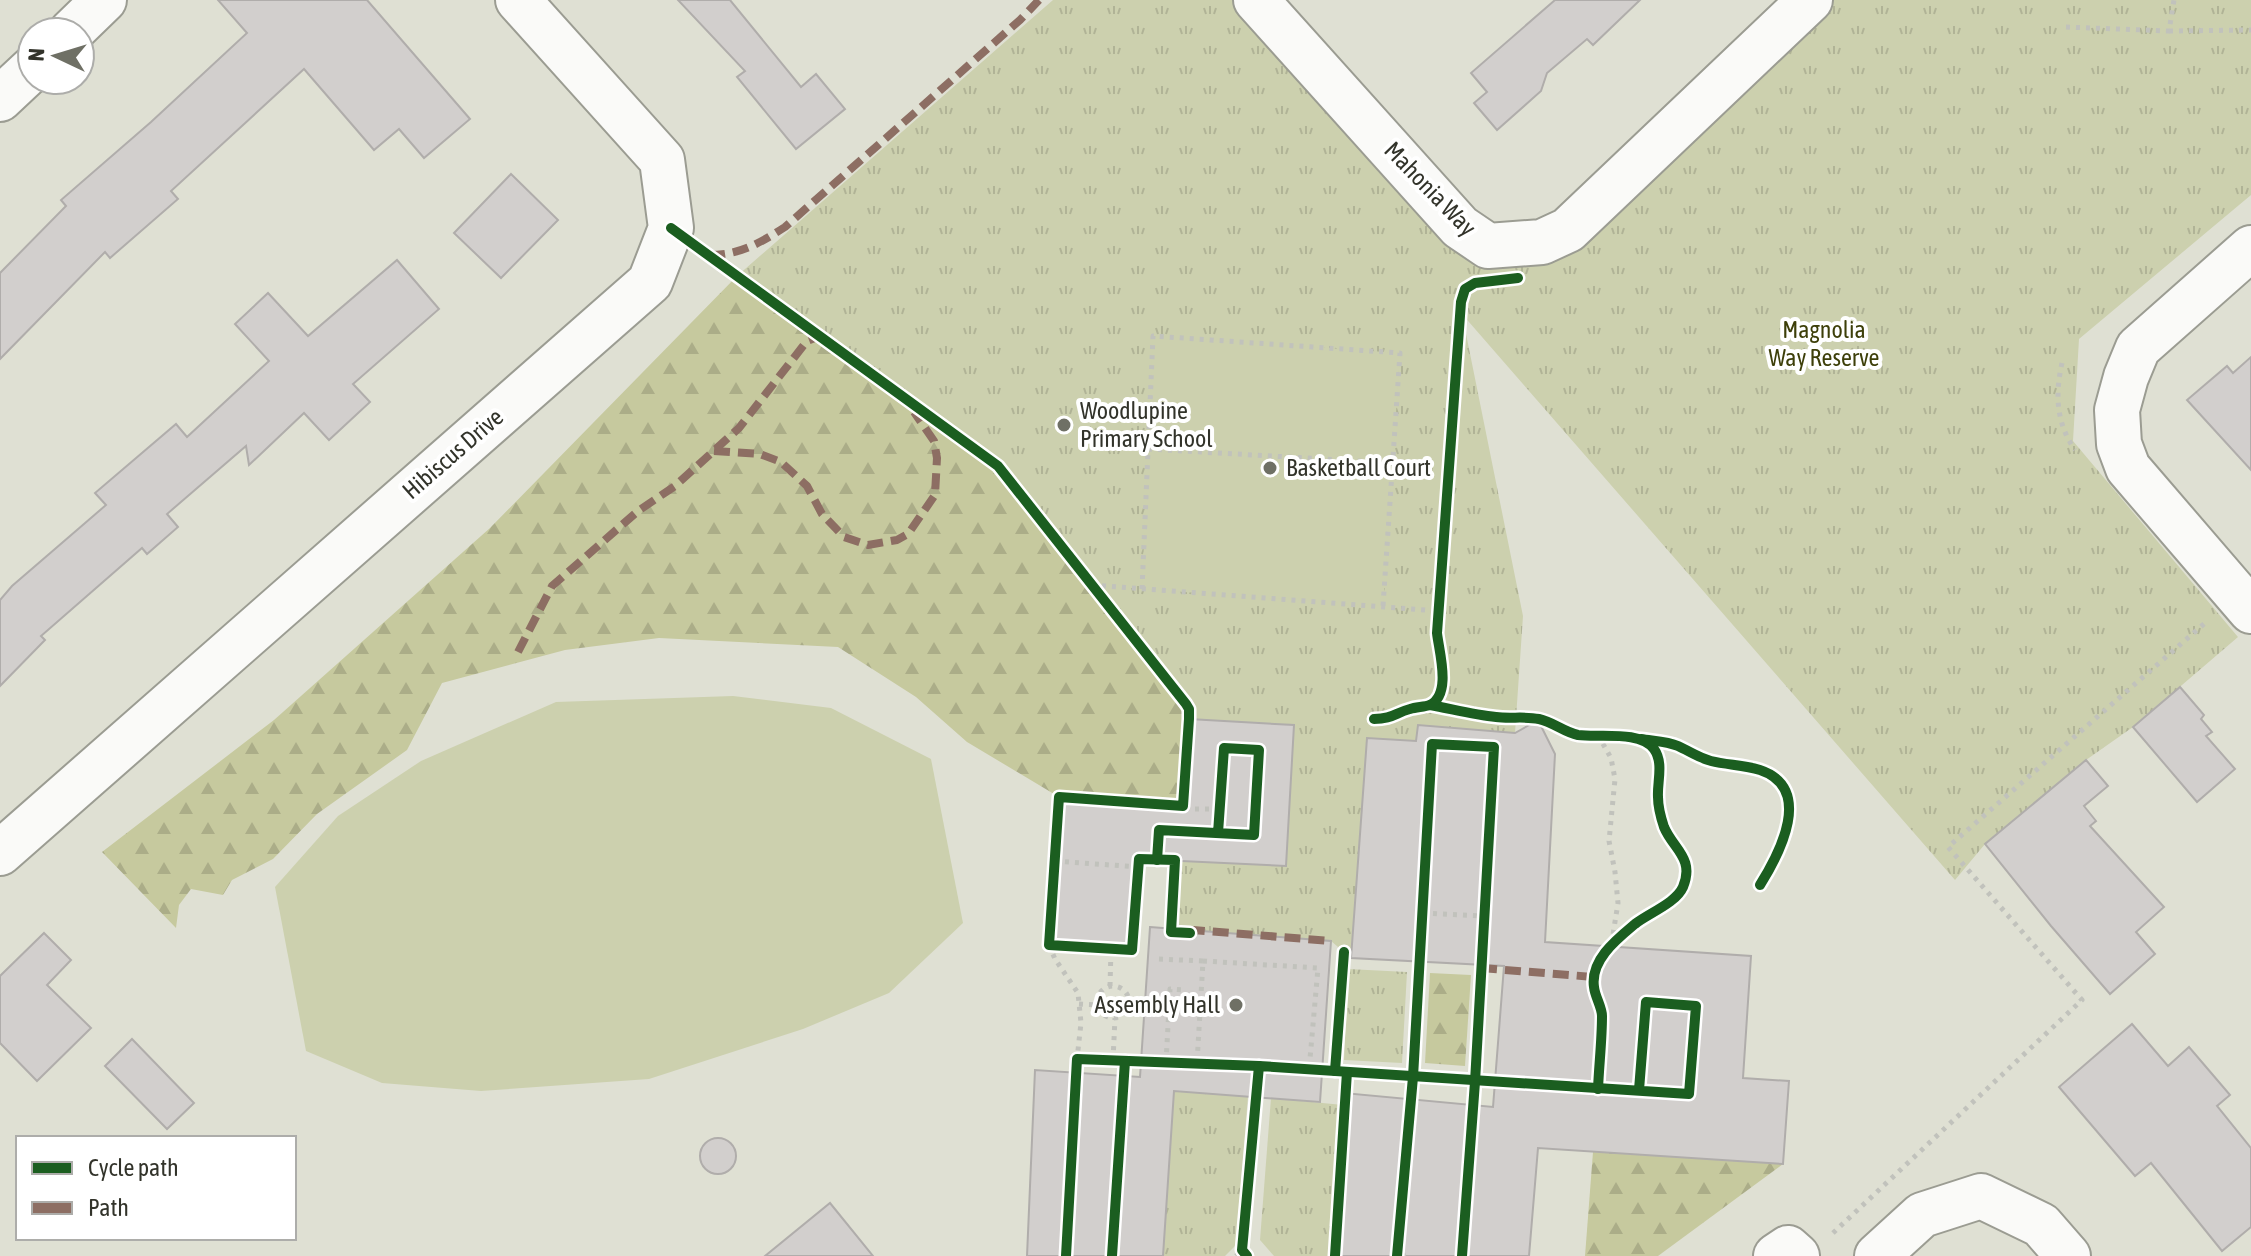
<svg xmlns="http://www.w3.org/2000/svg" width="2251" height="1256" font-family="'Asap Condensed',sans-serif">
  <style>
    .grass { fill: url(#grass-tufts) }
    .forest { fill: url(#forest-firs) }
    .garden { fill: #ccd0ae }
    .building { fill: #d2cfcd; stroke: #b0adab; stroke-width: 2 }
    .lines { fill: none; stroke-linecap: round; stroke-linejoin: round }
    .minor-casing { stroke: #9b9c92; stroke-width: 48 }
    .path { stroke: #c1c2bc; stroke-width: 5; stroke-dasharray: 4 6; stroke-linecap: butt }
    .minor { stroke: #fafaf8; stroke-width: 44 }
    .quiet { stroke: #8d6e63; stroke-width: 8; stroke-dasharray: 16 8; stroke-linecap: butt }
    .cycleway-casing { stroke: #fff; stroke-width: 15 }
    .cycleway { stroke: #1b5e20; stroke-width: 10 }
    .poi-dot { fill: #6f7065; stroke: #fff; stroke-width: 3 }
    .labels { text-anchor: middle; stroke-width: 8; stroke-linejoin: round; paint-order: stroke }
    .street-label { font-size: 24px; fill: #32332a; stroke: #fff }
    .park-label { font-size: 24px; fill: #3d3f09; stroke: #fff }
    .poi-label { font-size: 24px; fill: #32332a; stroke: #fff; text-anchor: start }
  </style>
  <defs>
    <pattern id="grass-tufts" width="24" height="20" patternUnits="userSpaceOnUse" patternTransform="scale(2)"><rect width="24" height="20" fill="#ccd0ae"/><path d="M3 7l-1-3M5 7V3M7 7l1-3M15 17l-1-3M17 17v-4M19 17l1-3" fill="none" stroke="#b0b396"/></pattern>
    <pattern id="forest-firs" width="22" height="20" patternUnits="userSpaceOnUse" patternTransform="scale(2)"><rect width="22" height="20" fill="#c6c99e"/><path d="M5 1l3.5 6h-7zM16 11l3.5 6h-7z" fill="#abad88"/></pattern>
  </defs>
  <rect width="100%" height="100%" fill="#dfe0d3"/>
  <!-- grass -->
  <g class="grass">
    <path d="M1053 0H1271L1488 232 1568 230 1833 0H2251V195L2079 339 2073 441 2238 637 2133 727 2086 760 1985 844 1955 880 1462 314 1523 616 1515 733 1418 725 1416 741 1367 738 1351 958 1331 941 1171 932 1175 860 1286 866 1294 726 1189 719V709L1185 704 998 466 737 276Z"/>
    <path d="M1348 969 1407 972 1402 1063 1344 1060Z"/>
    <path d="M1174 1090 1248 1096 1236 1245 1225 1256H1163Z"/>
    <path d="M1271 1098 1343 1105 1330 1256H1274L1260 1240Z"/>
  </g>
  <!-- forest -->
  <g class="forest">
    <path d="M737 276 998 466 1189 709 1183 806 1059 797 967 742 916 697 838 647 659 638 565 650 442 683 407 750 317 814 273 859 232 880 223 895 191 889 179 905 176 928 102 852 274 720 490 528Z"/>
    <path d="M1430 973 1471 975 1465 1066 1425 1063Z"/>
    <path d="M1593 1152 1783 1164 1658 1256H1585Z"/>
  </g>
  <!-- garden -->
  <g class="garden">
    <path d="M1153 336 1400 353 1383 606 1142 589Z"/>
    <path d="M733 696 831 708 931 759 963 923 889 993 803 1029 649 1079 481 1091 382 1083 306 1051 275 887 338 816 421 761 556 702Z"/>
  </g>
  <!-- building -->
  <g class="building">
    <path d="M218 0H367L470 119 424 158 399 129 374 150 304 69 171 191 178 199 110 258 105 252 0 359V273L66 206 61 200 151 122 247 33Z"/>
    <path d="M678 0H730L801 87 816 74 845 109 796 149 737 77 745 71Z"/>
    <path d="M1555 0H1640L1593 45 1587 39 1547 73 1541 91 1497 130 1474 103 1487 92 1471 73Z"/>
    <path d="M511 174 558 220 501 278 454 233Z"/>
    <path d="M397 260 439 309 353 384 370 402 329 440 304 413 249 465 246 446 167 514 178 527 147 554 142 548 41 636 45 640 0 686V600L12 586 106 505 95 493 176 424 187 437 269 361 235 324 268 293 308 336Z"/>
    <path d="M2251 357V470L2187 400 2227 366 2233 373Z"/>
    <path d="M2180 687 2204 715 2201 719 2212 732 2206 736 2235 769 2197 802 2133 727Z"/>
    <path d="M1189 719 1294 725 1286 866 1139 859 1132 950 1049 945 1059 797 1183 806Z"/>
    <path d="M1538 720 1555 754 1545 942 1751 956 1743 1078 1789 1081 1783 1164 1538 1148 1529 1256H1330L1344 1093 1493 1107 1504 966 1351 958 1367 738 1416 741 1418 725 1515 733Z"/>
    <path d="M2086 760 2108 786 2084 806 2096 821 2090 826 2164 907 2136 932 2155 954 2110 994 2051 926 1985 844Z"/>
    <path d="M1150 927 1331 941 1320 1102 1174 1091 1163 1256H1027L1035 1070 1140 1077Z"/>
    <path d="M44 933 71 960 47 985 91 1028 37 1081 0 1043V976Z"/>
    <path d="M2132 1024 2168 1066 2189 1047 2230 1095 2217 1106 2251 1148V1227L2222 1251 2151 1163 2135 1176 2059 1087Z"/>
    <path d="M132 1039 194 1103 167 1129 105 1066Z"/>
    <circle cx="718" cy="1156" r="18"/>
    <path d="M830 1203 873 1256H765Z"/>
  </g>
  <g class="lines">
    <!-- minor casing -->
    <g class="minor-casing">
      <g id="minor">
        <path d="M1256 0 1460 227 1488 246 1542 242 1568 230 1810 0"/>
        <path d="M71 32 104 0"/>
        <path d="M0 99 32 69"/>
        <path d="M2251 248 2138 348 2126 377 2117 410 2119 444 2128 468 2251 611"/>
        <path d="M0 853 650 282 671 228 662 160 518 0"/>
        <path d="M1776 1256 1788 1248 1797 1256"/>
        <path d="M1877 1256 1922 1215 1981 1196 2041 1225 2068 1256"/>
      </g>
    </g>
    <!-- path -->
    <g class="path">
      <path d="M2066 27 2169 31 2174 0"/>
      <path d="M2169 31 2251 30"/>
      <path d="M2062 363C2055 394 2056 423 2075 450"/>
      <path d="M1148 449 1394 463"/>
      <path d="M1092 585 1438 611"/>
      <path d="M1142 589 1153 336 1400 353 1383 606"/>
      <path d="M1598 735 1611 758 1615 779 1609 841 1615 872 1618 903 1611 947"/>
      <path d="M1195 809H1220"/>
      <path d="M1055 861 1138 867"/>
      <path d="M1423 913 1484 916"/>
      <path d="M1049 945 1055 959 1078 993 1081 1023 1077 1059"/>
      <path d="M1159 959 1203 961 1197 1063"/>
      <path d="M1203 961 1318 968 1309 1070"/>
      <circle cx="1113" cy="1002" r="16"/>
      <path d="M1110 986 1111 949"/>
      <path d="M1079 1004 1097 1005"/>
      <path d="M1113 1060 1115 1018"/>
      <path d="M1166 1062 1170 989 1184 990"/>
      <path d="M1833 1233 2082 1000 1948 847 2205 623"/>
      <path d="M1236 1256 1242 1250"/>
      <path d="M1402 1256 1407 1255"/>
    </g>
    <!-- minor -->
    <use href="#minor" class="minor"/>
    <!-- quiet -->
    <g class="quiet">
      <path d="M709 255C740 255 760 243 785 227L1020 20 1039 0"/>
      <path d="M714 451 760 454 781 462 807 486 822 514 844 537 868 545 897 540 908 534 935 495 937 458 934 441 914 412"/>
      <path d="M518 652 552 586 638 511 675 486 739 428 807 341 820 336"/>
      <path d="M1190 933 1193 930 1331 941"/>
      <path d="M1481 968 1594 977"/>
    </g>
    <!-- cycleway casing -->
    <g class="cycleway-casing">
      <g id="cycleway">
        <path d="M671 228 998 466 1186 704 1189 709V719L1183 806 1059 797 1049 945 1132 950 1139 859 1175 860 1171 932 1190 933"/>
        <path d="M1430 705C1452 709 1474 715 1496 717 1510 719 1524 716 1539 719 1553 722 1564 732 1578 735 1599 738 1640 730 1654 749 1664 763 1657 782 1658 797 1658 806 1661 818 1664 827 1673 849 1695 858 1683 887 1676 903 1649 913 1635 924 1617 939 1590 960 1594 987 1595 997 1602 1007 1602 1016 1602 1040 1599 1065 1598 1089"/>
        <path d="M1374 719C1392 719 1395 713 1410 709 1416 707 1424 707 1430 705 1452 694 1439 652 1437 633L1461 302 1465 289 1475 283 1518 278"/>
        <path d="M1641 739C1653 741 1667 741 1678 746 1689 751 1699 758 1711 761 1727 765 1744 765 1760 770 1814 788 1780 853 1760 885"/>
        <path d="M1157 860 1159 830 1254 835 1259 750 1224 748 1218 833"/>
        <path d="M1335 1071 1344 952"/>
        <path d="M1066 1256 1077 1059 1259 1066"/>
        <path d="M1112 1256 1125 1061"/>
        <path d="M1247 1256 1242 1250 1259 1066 1689 1094 1696 1006 1646 1002 1639 1090"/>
        <path d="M1335 1256 1347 1072"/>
        <path d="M1397 1256 1413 1077 1432 744 1494 747 1475 1082 1462 1256"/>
      </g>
    </g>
    <!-- cycleway -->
    <use href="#cycleway" class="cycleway"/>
  </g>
  <!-- markers -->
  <g class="poi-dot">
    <circle cx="1064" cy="425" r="8"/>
    <circle cx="1270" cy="468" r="8"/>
    <circle cx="1236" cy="1005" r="8"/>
  </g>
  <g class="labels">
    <!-- street labels -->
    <g class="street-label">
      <text transform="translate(1430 189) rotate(46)" y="8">Mahonia Way</text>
      <text transform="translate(453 454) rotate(-41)" y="8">Hibiscus Drive</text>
    </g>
    <!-- park labels -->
    <g class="park-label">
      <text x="1824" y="338">Magnolia<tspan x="1824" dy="28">Way Reserve</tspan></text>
    </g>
    <!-- poi labels -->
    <g class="poi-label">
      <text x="1080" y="419">Woodlupine<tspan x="1080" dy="28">Primary School</tspan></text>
      <text x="1286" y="476">Basketball Court</text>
      <text x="1220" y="1013" text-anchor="end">Assembly Hall</text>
    </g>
  </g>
  <!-- legend -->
  <rect x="16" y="1136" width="280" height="104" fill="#ffffff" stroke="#adadaa" stroke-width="2"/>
  <rect x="32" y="1162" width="40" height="12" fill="#1b5e20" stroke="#adadaa" stroke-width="2"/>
  <text x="88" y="1176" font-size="24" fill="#32332a">Cycle path</text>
  <rect x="32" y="1202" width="40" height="12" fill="#8d6e63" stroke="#adadaa" stroke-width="2"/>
  <text x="88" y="1216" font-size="24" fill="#32332a">Path</text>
  <!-- north arrow -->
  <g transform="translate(56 56) rotate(274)"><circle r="38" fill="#ffffff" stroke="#adadaa" stroke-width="2"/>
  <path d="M0-6L14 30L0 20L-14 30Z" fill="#6f7065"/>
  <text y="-12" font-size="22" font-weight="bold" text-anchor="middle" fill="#32332a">N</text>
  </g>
</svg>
